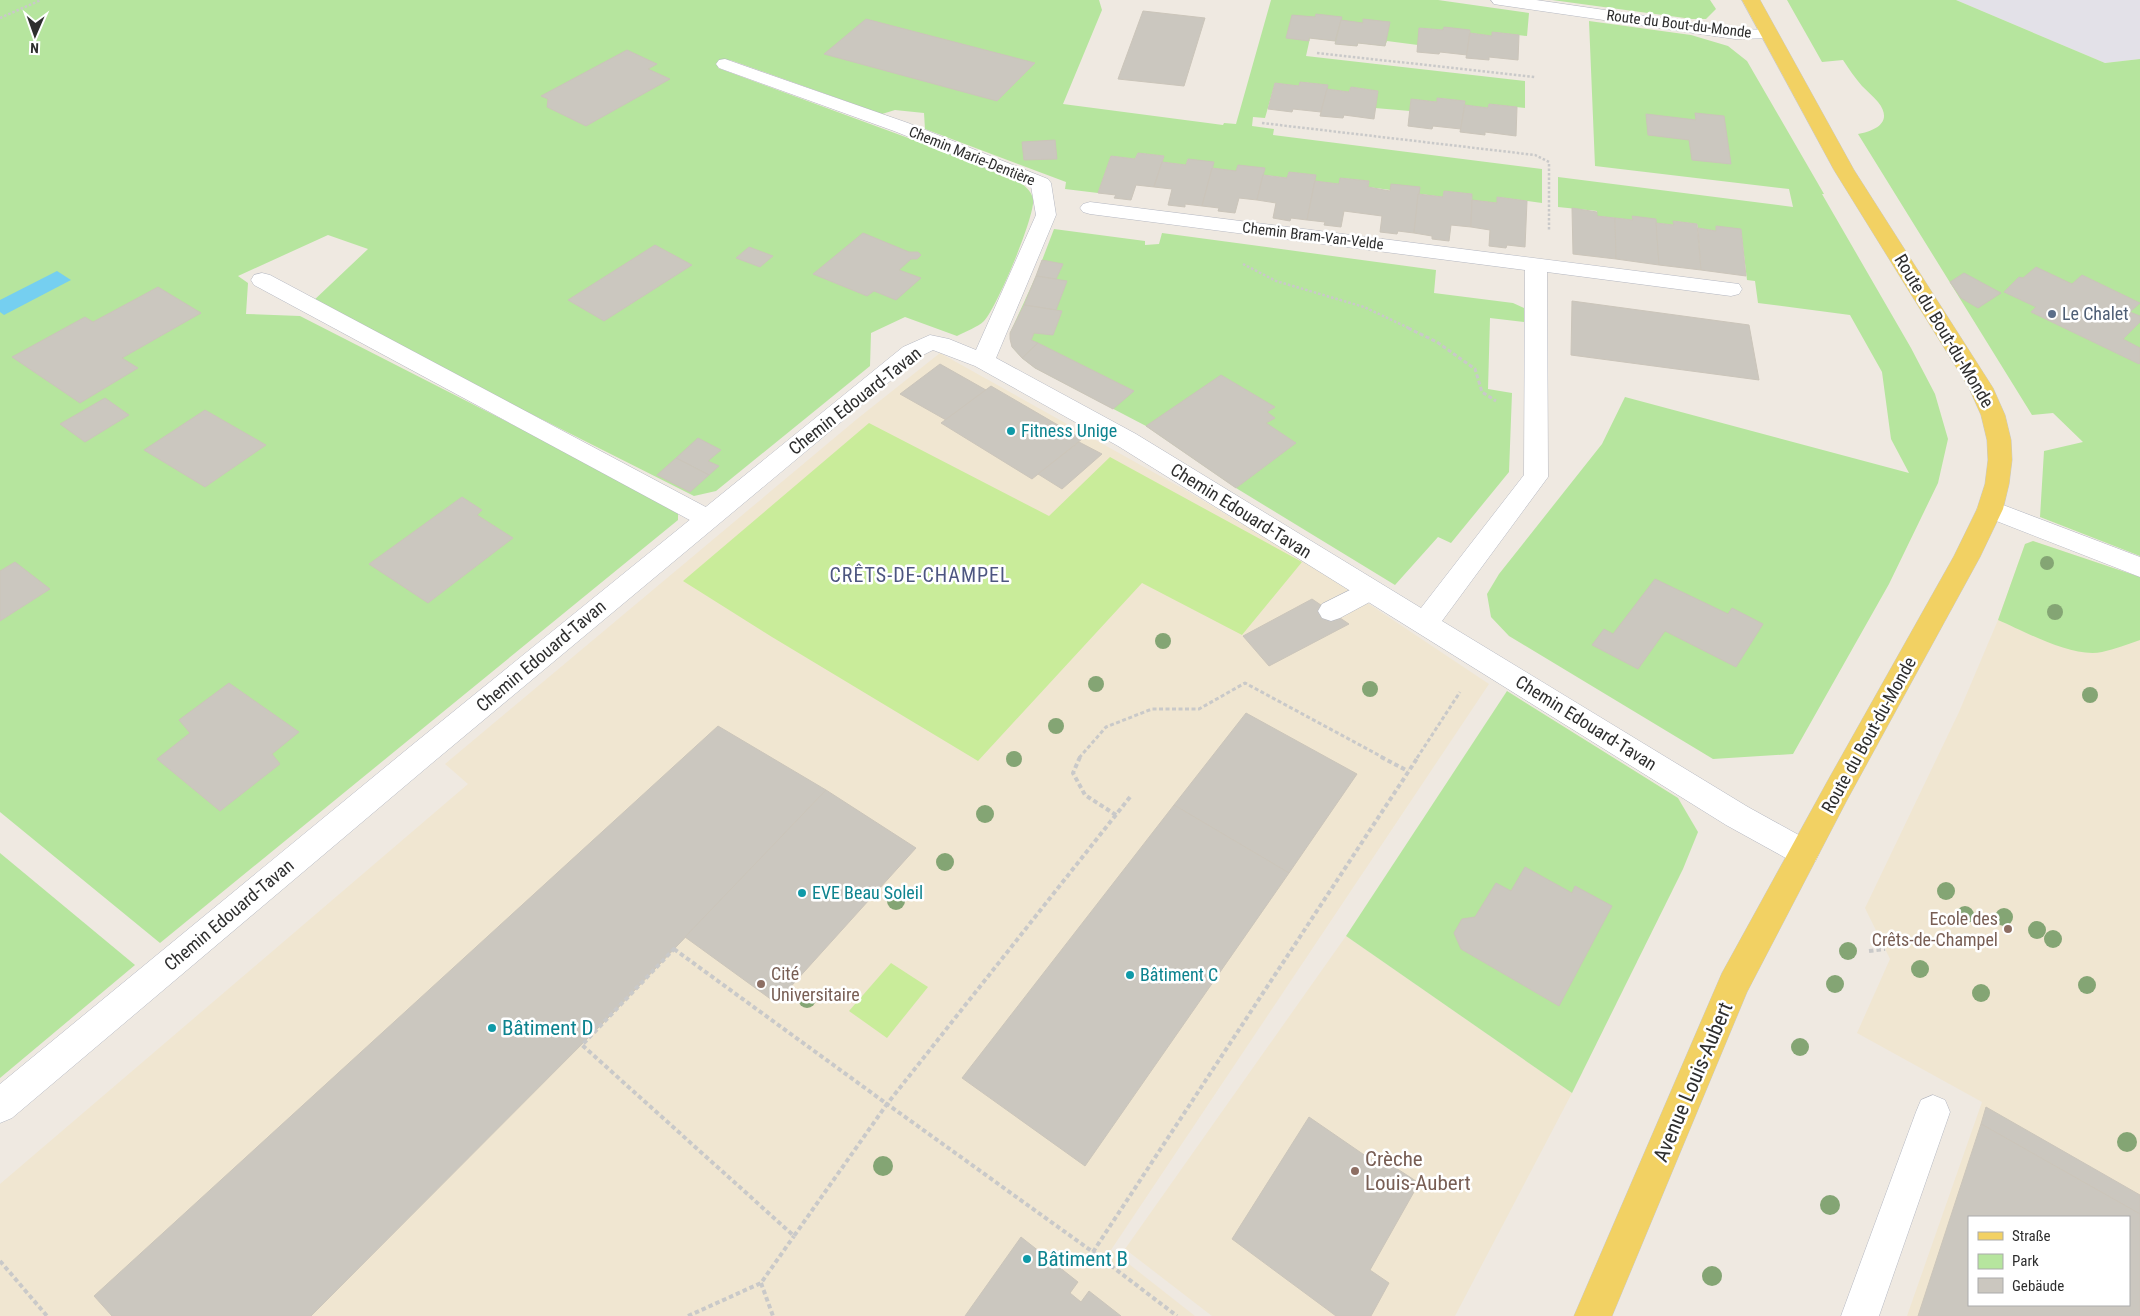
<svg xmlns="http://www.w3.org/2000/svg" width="2140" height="1316" font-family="'Roboto Condensed',sans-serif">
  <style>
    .industrial { fill: #e3e1e8 }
    .education { fill: #f0e6d1; fill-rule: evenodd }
    .green { fill: #b6e59e }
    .pitch { fill: #c9ec9a }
    .water { fill: #75cff0 }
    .building { fill: #cbc7bf; stroke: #cbc5ba; fill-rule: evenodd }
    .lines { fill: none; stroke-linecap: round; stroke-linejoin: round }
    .service-casing { stroke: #b4b7c1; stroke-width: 1 }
    .minor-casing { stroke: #b4b7c1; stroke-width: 1 }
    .primary-casing { stroke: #c9c9c9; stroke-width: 1 }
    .path-far2 { stroke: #c9c9c9; stroke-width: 2.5; stroke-dasharray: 2.5 2; stroke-linecap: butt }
    .path-far1 { stroke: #c9c9c9; stroke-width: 3; stroke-dasharray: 4 2.5; stroke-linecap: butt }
    .path { stroke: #c9c9c9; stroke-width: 4; stroke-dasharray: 4.5 3; stroke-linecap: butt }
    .service { fill: #fff; fill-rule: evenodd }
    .minor { fill: #fff; fill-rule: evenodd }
    .primary { fill: #f2d163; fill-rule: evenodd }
    .tree { fill: #84a574 }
    .service-dot { fill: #5c6f8a; stroke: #fff; stroke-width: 2 }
    .culture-dot { fill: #0f9aa8; stroke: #fff; stroke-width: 2 }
    .education-dot { fill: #8d6e63; stroke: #fff; stroke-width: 2 }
    .labels { text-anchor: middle; stroke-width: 5; stroke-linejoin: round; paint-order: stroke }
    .far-street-label { font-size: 15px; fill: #2e2e2e; stroke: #fff }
    .service-label { font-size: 18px; fill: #4e5e75; stroke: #fff; text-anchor: start }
    .street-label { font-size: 18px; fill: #2e2e2e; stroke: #fff }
    .culture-label { font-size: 18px; fill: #0d838f; stroke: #fff; text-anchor: start }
    .education-label { font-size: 18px; fill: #785e54; stroke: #fff; text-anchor: end }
    .quarter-label { font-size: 20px; letter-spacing: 1px; fill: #4d5680; stroke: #fff }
    .near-culture-label { font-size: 21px; fill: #0d838f; stroke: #fff; text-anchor: start }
    .near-street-label { font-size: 21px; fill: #2e2e2e; stroke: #fff }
    .near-education-label { font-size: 21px; fill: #785e54; stroke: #fff; text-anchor: start }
  </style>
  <rect width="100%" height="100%" fill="#efe9e1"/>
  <!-- industrial -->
  <path class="industrial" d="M1956 0H2140V59L2105 63Z"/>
  <!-- education -->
  <g class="education">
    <path d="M940 353 1187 491 1306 562 1489 684 1111 1250 1195 1316H0V1184L468 784 445 764 857 419Z"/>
    <path d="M2033 541 2140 577V1316H1907L1982 1102 1857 1033 1890 959 1865 908 1959 712 1998 620 2025 544ZM1969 1217H2129V1305H1969Z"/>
    <path d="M1346 936 1572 1093 1455 1316H1212L1125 1249Z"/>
  </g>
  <!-- green -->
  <g class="green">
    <path d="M0 0H1099L1102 10 1063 104 1223 125 1224 123 1236 124 1271 0H1438L1529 13 1527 36 1493 32 1492 36 1470 33V30H1443L1420 28 1418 45 1387 41 1385 46 1358 43 1357 46 1335 44V41L1310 38 1306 56 1525 81V108L1489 104 1488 108 1465 105V101L1438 98 1437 102 1411 99 1410 111 1375 108 1378 91 1351 87 1349 92 1327 89V85L1301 82 1299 86 1275 83 1265 118 1253 117 1252 126 1274 129 1273 135 1542 169V203L1497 197V203L1472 200V194L1444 191 1443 197 1368 187 1369 181 1341 178 1339 184 1315 181V175L1289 172 1287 178 1212 168 1188 159 1186 165 1162 162 1164 156 1138 153 1135 159 1111 156 1098 193 1065 189 1066 182 925 129 924 113 895 110 882 114 730 60 718 68 1009 175C1018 181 1031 188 1033 199 1036 215 996 309 984 321 978 327 966 331 957 336L905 317 871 333 870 366 716 491 694 496 311 303 368 249 328 235 238 276 248 283 246 314 300 316 678 509V520L160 943 0 812Z"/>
    <path d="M1552 0H1710L1716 9 1706 19H1692Z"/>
    <path d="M1787 0H1956L2105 63 2140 59V556L2040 517 2044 451 2083 442 2053 413 2032 415 1858 134C1875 131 1894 122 1878 102 1873 96 1867 91 1862 86 1855 78 1849 69 1843 60L1822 62Z"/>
    <path d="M1589 21 1691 35 1728 46 1747 61 1824 194H1822L1911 348 1935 394 1948 439 1938 483 1889 584 1793 754 1713 759 1509 636 1491 617 1487 594 1499 574 1602 444 1625 397 1909 473 1891 439 1882 372 1850 315 1758 303 1755 281 1747 280 1741 230 1716 226V231L1698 228 1697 224 1674 221V225L1656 223 1632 216 1633 220 1597 216V211L1558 207V177L1793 207 1789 189 1595 166Z"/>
    <path d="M1054 229 1145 241V245L1159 244 1162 233 1436 270 1434 293 1513 303 1524 308V322L1490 318 1488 389 1512 393 1509 472 1451 543 1438 537 1395 585 1236 488 1146 426 1035 368 1022 358 1012 347 1010 333 1036 276Z"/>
    <path d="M2033 541 2140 577V640C2128 644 2115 649 2102 652 2072 658 2026 632 1998 620L2025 544Z"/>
    <path d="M1507 691 1678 798 1698 832 1683 869 1572 1093 1346 936Z"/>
    <path d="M0 853 135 965 0 1078Z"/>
  </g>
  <!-- pitch -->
  <g class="pitch">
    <path d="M869 423 1049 516 1110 457 1302 562 1242 635 1142 583 978 761 772 637 683 581Z"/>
    <path d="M891 963 928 987 887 1038 849 1011Z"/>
  </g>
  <!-- water -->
  <path class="water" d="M57 271 71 280 4 315 0 312V300Z"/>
  <!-- building -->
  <g class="building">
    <path d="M1143 11 1205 18 1184 86 1118 79Z"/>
    <path d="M1316 14 1342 17 1335 41 1309 38V41L1286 38 1292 15 1315 17Z"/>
    <path d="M866 19 1035 63 997 101 824 54Z"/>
    <path d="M1363 19 1390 22 1385 46 1358 43 1357 46 1335 44 1341 20 1363 23Z"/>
    <path d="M1444 27 1470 30 1467 55 1440 52 1439 54 1417 52 1419 28 1443 30Z"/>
    <path d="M1492 32 1519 35 1518 60 1489 57V60L1466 58 1470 33 1492 36Z"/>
    <path d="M627 50 657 64 648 69 670 79 586 126 547 107 548 99 541 96Z"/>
    <path d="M1300 82 1328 85 1321 112 1293 109 1292 112 1268 109 1275 83 1299 86Z"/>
    <path d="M1351 87 1378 91 1374 119 1344 115 1343 118 1320 116 1327 89 1349 92Z"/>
    <path d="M1437 98 1465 101 1461 129 1433 126 1432 129 1408 126 1411 99 1437 102Z"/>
    <path d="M1489 104 1517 107 1516 136 1485 132V135L1460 132 1465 105 1488 108Z"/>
    <path d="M1695 113 1724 116 1731 164 1692 160 1689 140 1648 135 1646 114 1696 120Z"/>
    <path d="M1055 140 1057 159 1024 160 1022 142Z"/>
    <path d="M1138 153 1164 156 1154 187 1136 185 1131 200 1114 198 1116 195 1098 193 1111 156 1135 159Z"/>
    <path d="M1188 159 1214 162 1202 206 1185 204V207L1168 205 1172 189 1154 187 1162 162 1186 165Z"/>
    <path d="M1238 165 1265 168 1257 200 1239 198 1235 213 1218 211 1219 208 1202 206 1212 168 1236 171Z"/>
    <path d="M1289 172 1316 175 1307 220 1291 218 1290 221 1273 218 1276 203 1257 200 1263 175 1287 178Z"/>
    <path d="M1340 178 1369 181 1368 187 1390 191 1391 184 1420 187 1414 233 1398 231 1397 234 1380 232 1382 216 1344 211 1341 227 1324 225 1325 222 1307 220 1315 181 1339 184Z"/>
    <path d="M1444 191 1472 194 1471 227 1451 225 1449 241 1432 239V236L1414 233 1418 194 1443 197Z"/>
    <path d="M1497 197 1527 201 1525 247 1507 245 1506 248 1489 246 1490 230 1471 227 1472 200 1497 203Z"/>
    <path d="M1572 208 1597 212V216L1615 218 1616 259 1573 254Z"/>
    <path d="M1632 216 1656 219 1659 265 1616 259 1615 218 1633 220Z"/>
    <path d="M1673 221 1697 224 1701 270 1659 265 1656 223 1674 225Z"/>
    <path d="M1716 226 1741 229 1746 276 1701 270 1698 228 1716 231Z"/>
    <path d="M863 233 909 252H918L921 255 917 259H911L899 270 921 278 896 300 874 291 867 296 813 274Z"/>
    <path d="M655 245 692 265 604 321 568 300Z"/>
    <path d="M749 247 773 256 760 267 736 258Z"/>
    <path d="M1042 260 1063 264 1056 279 1036 276Z"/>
    <path d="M2036 267 2072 284 2082 275 2140 303 2130 312 2140 316V322L2123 339 2140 348V363L2139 364 2031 312 2036 307 2004 292 2019 277 2023 278Z"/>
    <path d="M1964 273 2001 293 1978 308 1961 298 1950 282Z"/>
    <path d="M1036 276 1067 281 1056 310 1024 305Z"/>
    <path d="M158 287 201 313 122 358 138 368 80 403 12 357 85 317 93 322Z"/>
    <path d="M1572 301 1749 325 1759 380 1571 355Z"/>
    <path d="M1024 305 1062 311 1053 335 1034 333 1031 340 1038 343 1022 358 1012 347 1010 339V333Z"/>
    <path d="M1038 343 1134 391 1113 409 1035 368 1022 358Z"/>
    <path d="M940 364 986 390 946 420 900 394Z"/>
    <path d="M1221 375 1275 407 1267 412 1275 418 1266 423 1296 443 1236 488 1146 426Z"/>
    <path d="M991 386 1082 439 1032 479 941 423Z"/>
    <path d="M105 398 129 415 85 442 60 424Z"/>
    <path d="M205 410 266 445 205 487 144 450Z"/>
    <path d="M698 438 721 450 708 461 719 466 709 475 676 458Z"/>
    <path d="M1079 442 1102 454 1062 489 1038 474Z"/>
    <path d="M676 458 709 475 690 492 657 475Z"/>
    <path d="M462 497 482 510 477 515 513 538 428 603 369 564Z"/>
    <path d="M15 562 50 589 0 621V571Z"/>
    <path d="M1655 579 1728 614 1732 608 1763 624 1736 667 1665 631 1638 669 1592 645 1604 629 1613 634Z"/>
    <path d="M1312 599 1349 624 1269 666 1243 636Z"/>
    <path d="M229 683 299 732 272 754 280 764 220 811 157 759 190 733 179 720Z"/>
    <path d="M1246 713 1357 774 1289 873 1174 805Z"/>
    <path d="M718 726 826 790 614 1012 311 1316H112L94 1296Z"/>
    <path d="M826 790 916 848 776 1003 685 937Z"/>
    <path d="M1174 805 1289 873 1085 1166 962 1078Z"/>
    <path d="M1525 867 1572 893 1575 886 1612 906 1559 1006 1461 949 1454 933 1462 919 1475 917 1496 883 1511 891Z"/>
    <path d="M1986 1107 2140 1195V1214L1981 1124Z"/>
    <path d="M1309 1117 1373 1161 1376 1155 1419 1183 1370 1270 1389 1283 1371 1316H1336L1232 1239Z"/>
    <path d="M1981 1124 2140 1214V1316H1918ZM1969 1217H2129V1305H1969Z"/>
    <path d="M1021 1237 1078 1282 1070 1293 1081 1302 1089 1291 1121 1316H965Z"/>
  </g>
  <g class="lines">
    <!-- service casing -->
    <g class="service-casing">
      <g id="service">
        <path d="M262 273 270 275 717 513 721 519 717 525 708 528 699 525 254 285 251 280 254 275Z"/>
        <path d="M1990 500 2140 557V577L1981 515 1977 509 1981 503Z"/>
        <path d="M1370 580 1379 583 1383 590 1379 597 1340 618 1331 621 1322 618 1318 611 1322 604Z"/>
        <path d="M1933 1095 1945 1100 1950 1112 1879 1316H1841L1916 1112 1921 1100Z"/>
      </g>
    </g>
    <!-- minor casing -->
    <g class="minor-casing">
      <g id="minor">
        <path d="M1491 0H1536L1735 29 1775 30 1778 34 1775 38 1735 39 1500 5 1494 4Z"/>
        <path d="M725 59 908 123 1048 179 1051 183 1056 215 996 358 1136 434 1421 608 1524 475 1525 270 1090 214 1083 212 1080 208 1083 204 1090 202 1739 284 1742 289 1739 294 1731 296 1547 272 1548 477 1442 621 1748 807 1815 844 1819 853 1815 862 1804 866 1793 862 1726 825 1118 446 975 366 933 350 919 357 431 764 12 1118 0 1123V1084L411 746 903 347 930 335 949 339 976 350 1036 215 1031 186 894 131 719 68 716 64 719 60Z"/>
      </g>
    </g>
    <!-- primary casing -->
    <g class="primary-casing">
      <path id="primary" d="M1742 0H1760L1854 170 1993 388 2005 415 2011 440 2012 460 2009 484 2003 509 1980 557 1847 800 1747 992 1612 1316H1574L1722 973 1827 782 1954 556 1977 509 1985 484 1988 460 1987 440 1981 415 1969 388 1834 170Z"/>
    </g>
    <!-- path-far2 -->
    <g class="path-far2">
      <path d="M0 18 41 0"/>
      <path d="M1317 53 1535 77"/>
      <path d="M1262 123 1535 155 1549 162V230"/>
      <path d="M1243 264 1276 281 1364 307 1411 329"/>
    </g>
    <!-- path-far1 -->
    <g class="path-far1">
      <path d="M1408 328 1437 342 1475 369 1482 392 1496 401"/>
      <path d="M1079 758 1106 727 1152 709H1199L1245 683 1384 758"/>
      <path d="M1417 758 1460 692"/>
    </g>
    <!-- path -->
    <g class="path">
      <path d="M1080 757 1073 773 1085 795 1116 815"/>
      <path d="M1381 757 1408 771"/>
      <path d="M1130 797 887 1104 1093 1252 1177 1316"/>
      <path d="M674 949 887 1104 794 1236 582 1045Z"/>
      <path d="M1869 951 1885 949"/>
      <path d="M1093 1252 1418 757"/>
      <path d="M0 1261 47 1316"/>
      <path d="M761 1283 773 1316"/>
      <path d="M688 1316 761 1283 794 1236"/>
    </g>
    <!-- service -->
    <use href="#service" class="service"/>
    <!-- minor -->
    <use href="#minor" class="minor"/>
    <!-- primary -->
    <use href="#primary" class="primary"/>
  </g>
  <!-- trees -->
  <g class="tree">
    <circle cx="2047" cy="563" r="7"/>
    <circle cx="2055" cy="612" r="8"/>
    <circle cx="1163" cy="641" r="8"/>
    <circle cx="1096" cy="684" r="8"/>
    <circle cx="1370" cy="689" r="8"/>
    <circle cx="2090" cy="695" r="8"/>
    <circle cx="1056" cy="726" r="8"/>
    <circle cx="1014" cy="759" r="8"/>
    <circle cx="985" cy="814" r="9"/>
    <circle cx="945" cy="862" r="9"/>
    <circle cx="1946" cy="891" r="9"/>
    <circle cx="896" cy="901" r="9"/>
    <circle cx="1965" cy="915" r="9"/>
    <circle cx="2004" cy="917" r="9"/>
    <circle cx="2037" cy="930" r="9"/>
    <circle cx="2053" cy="939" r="9"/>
    <circle cx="1848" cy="951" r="9"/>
    <circle cx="1920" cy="969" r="9"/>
    <circle cx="1835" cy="984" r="9"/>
    <circle cx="2087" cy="985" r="9"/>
    <circle cx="1981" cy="993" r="9"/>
    <circle cx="807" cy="999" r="9"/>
    <circle cx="1800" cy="1047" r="9"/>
    <circle cx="2127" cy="1142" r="10"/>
    <circle cx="883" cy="1166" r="10"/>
    <circle cx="1830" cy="1205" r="10"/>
    <circle cx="1712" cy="1276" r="10"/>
  </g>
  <!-- markers -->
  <circle class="service-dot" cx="2052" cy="314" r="5"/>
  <g class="culture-dot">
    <circle cx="1011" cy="431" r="5"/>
    <circle cx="802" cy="893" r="5"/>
    <circle cx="1130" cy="975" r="5"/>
    <circle cx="492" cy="1028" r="5"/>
    <circle cx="1027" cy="1259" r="5"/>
  </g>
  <g class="education-dot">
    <circle cx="2008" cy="929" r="5"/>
    <circle cx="761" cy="984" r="5"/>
    <circle cx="1355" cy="1171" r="5"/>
  </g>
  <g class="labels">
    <!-- far-street labels -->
    <g class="far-street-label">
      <text transform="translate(1679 24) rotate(7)" y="5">Route du Bout-du-Monde</text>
      <text transform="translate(972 156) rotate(22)" y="5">Chemin Marie-Dentière</text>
      <text transform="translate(1313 236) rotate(7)" y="5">Chemin Bram-Van-Velde</text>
    </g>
    <!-- service labels -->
    <g class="service-label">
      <text x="2062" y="320">Le Chalet</text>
    </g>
    <!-- street labels -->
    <g class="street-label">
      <text transform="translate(1944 331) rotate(59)" y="6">Route du Bout-du-Monde</text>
      <text transform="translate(855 401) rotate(-38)" y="6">Chemin Edouard-Tavan</text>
      <text transform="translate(1241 511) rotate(32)" y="6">Chemin Edouard-Tavan</text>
      <text transform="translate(541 656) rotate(-40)" y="6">Chemin Edouard-Tavan</text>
      <text transform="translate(1586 723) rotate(32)" y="6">Chemin Edouard-Tavan</text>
      <text transform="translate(1869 735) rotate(-61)" y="6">Route du Bout-du-Monde</text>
      <text transform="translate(229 915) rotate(-40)" y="6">Chemin Edouard-Tavan</text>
    </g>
    <!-- culture labels -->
    <g class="culture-label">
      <text x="1021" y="437">Fitness Unige</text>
      <text x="812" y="899">EVE Beau Soleil</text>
      <text x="1140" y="981">Bâtiment C</text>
    </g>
    <!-- education labels -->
    <g class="education-label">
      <text x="1998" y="925">Ecole des<tspan x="1998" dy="21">Crêts-de-Champel</tspan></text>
      <text x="771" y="980" text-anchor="start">Cité<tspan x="771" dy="21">Universitaire</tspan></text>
    </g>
    <!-- quarter labels -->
    <g class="quarter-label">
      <text x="920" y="582">CRÊTS-DE-CHAMPEL</text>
    </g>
    <!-- near-culture labels -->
    <g class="near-culture-label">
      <text x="502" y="1035">Bâtiment D</text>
      <text x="1037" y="1266">Bâtiment B</text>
    </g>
    <!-- near-street labels -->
    <g class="near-street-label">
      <text transform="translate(1693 1082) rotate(-67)" y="7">Avenue Louis-Aubert</text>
    </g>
    <!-- near-education labels -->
    <g class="near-education-label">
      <text x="1365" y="1166">Crèche<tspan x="1365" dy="24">Louis-Aubert</tspan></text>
    </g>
  </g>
  <!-- legend -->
  <rect x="1968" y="1216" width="162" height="90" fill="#ffffff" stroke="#ababab"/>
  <rect x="1978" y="1232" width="25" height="8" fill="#f2d163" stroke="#ababab"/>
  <text x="2012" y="1241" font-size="15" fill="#2e2e2e">Straße</text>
  <rect x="1978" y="1254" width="25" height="15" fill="#b6e59e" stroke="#ababab"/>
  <text x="2012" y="1266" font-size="15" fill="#2e2e2e">Park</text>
  <rect x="1978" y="1278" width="25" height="15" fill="#cbc7bf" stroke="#ababab"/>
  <text x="2012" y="1291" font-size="15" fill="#2e2e2e">Gebäude</text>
  <!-- north arrow -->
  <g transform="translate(35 35) rotate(182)" stroke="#ffffff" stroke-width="4" paint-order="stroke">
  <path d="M0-4L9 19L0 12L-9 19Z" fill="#2e2e2e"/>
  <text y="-8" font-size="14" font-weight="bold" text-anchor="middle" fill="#2e2e2e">N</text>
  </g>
</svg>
